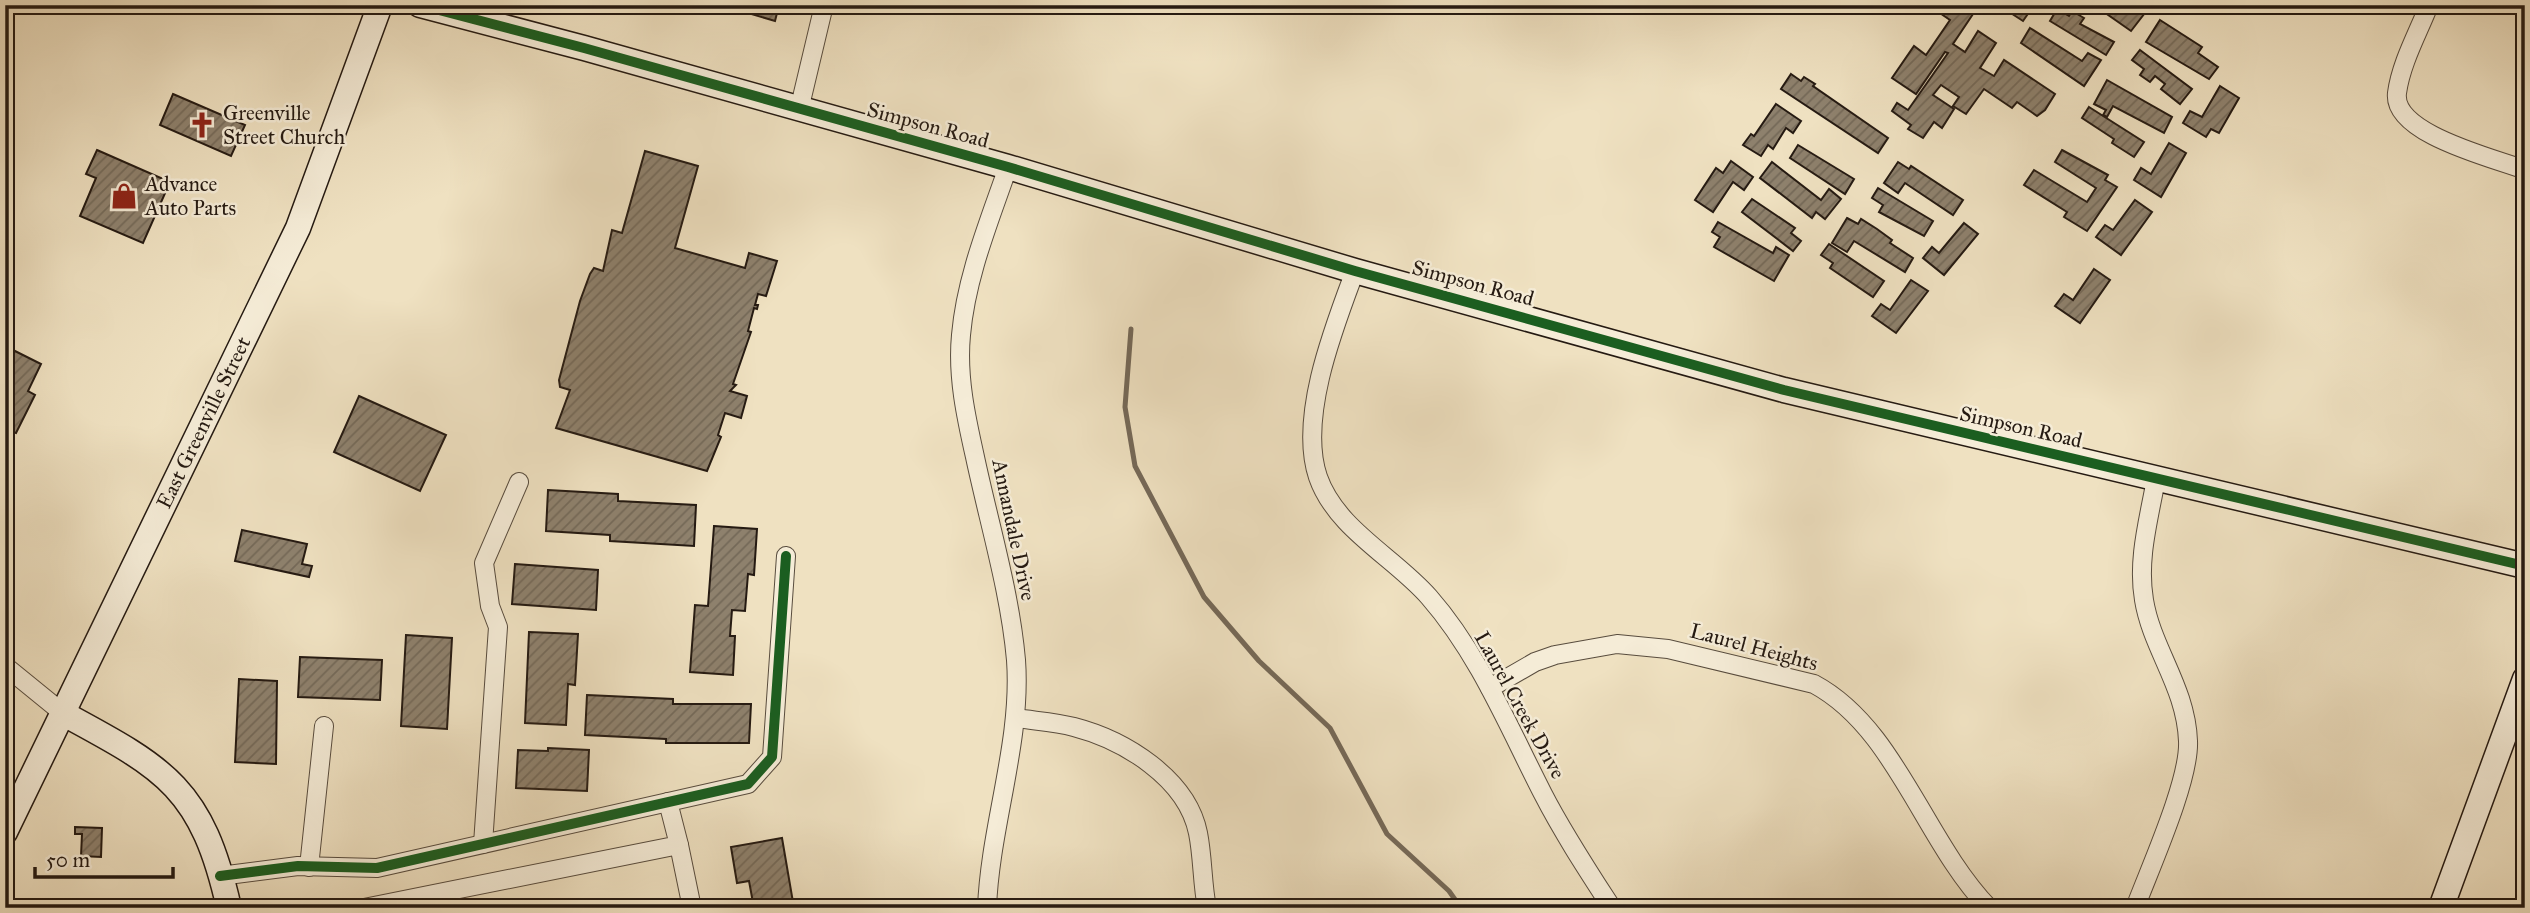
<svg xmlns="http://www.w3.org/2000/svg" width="2530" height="913" font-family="'IM FELL Great Primer',serif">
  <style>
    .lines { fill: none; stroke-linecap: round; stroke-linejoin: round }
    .stream { stroke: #756958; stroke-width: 5 }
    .building { fill: url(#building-hatch); stroke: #251a12; stroke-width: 2 }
    .street-casing { stroke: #584c3e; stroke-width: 20 }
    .secondary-casing { stroke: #251a12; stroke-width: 27 }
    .street { stroke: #f5ecd7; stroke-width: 18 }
    .secondary { stroke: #f5ecd7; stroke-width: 24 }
    .cycleway-casing { stroke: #f5ecd7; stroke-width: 15 }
    .cycleway { stroke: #1b5e20; stroke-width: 10 }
    .labels { text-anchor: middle; stroke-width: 5; stroke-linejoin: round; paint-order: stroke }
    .poi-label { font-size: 21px; fill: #251a12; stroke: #f5ecd7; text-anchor: start }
    .street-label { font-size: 21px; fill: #251a12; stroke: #f5ecd7 }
  </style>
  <defs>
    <pattern id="building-hatch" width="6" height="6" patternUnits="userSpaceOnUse" patternTransform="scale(1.75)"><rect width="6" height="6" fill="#8e816d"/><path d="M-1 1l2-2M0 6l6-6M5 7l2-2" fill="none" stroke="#746958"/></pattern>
  </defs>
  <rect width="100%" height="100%" fill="#efe1c1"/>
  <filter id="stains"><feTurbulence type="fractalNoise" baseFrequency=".00286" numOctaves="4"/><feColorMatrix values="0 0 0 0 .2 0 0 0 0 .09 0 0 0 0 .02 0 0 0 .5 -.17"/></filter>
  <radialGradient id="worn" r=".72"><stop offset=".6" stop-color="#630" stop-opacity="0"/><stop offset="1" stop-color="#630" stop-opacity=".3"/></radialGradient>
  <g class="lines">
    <!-- stream -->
    <path class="stream" d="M1131 329 1125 407 1135 466 1204 597 1259 661 1330 728 1387 834 1449 891 1461 908"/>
  </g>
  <!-- building -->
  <g class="building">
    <path d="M721 5H779L775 21Z"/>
    <path d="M1919 5H1979L1953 44 1965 52 1978 31 1996 43 1980 68 1994 76 2004 60 2055 94 2045 110 2037 116 2017 102 2012 108 1984 89 1966 114 1953 106 1959 97 1941 85 1933 95 1954 109 1942 128 1934 122 1923 138 1908 129 1911 125 1892 111 1897 103 1908 110 1948 53 1945 52 1916 94 1892 78 1914 46 1926 55 1950 20 1931 7 1928 11Z"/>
    <path d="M2005 5H2034L2023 21 2003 8Z"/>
    <path d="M2094 5 2130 6 2151 5 2131 31Z"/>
    <path d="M2057 9 2069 16 2072 11 2084 18 2080 24 2114 42 2106 55 2050 21Z"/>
    <path d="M2160 20 2202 47 2198 53 2218 67 2209 79 2146 42Z"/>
    <path d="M2030 28 2082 61 2088 53 2101 60 2084 86 2021 43Z"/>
    <path d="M2140 50 2192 89 2180 104 2161 89 2165 84 2155 76 2150 82 2140 75 2144 69 2132 60Z"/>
    <path d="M1791 74 1801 81 1804 77 1815 84 1813 86 1888 138 1878 153 1781 89Z"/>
    <path d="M2107 80 2172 117 2164 133 2113 106 2107 117 2103 115 2106 110 2094 104Z"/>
    <path d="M2220 86 2239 98 2219 133 2211 129 2206 137 2183 123 2190 111 2202 117Z"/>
    <path d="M173 94 245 125 231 156 160 125Z"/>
    <path d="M1776 104 1801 121 1793 133 1786 128 1773 149 1768 145 1761 156 1743 145 1751 134 1754 136Z"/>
    <path d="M2089 107 2144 142 2134 157 2112 143 2114 139 2082 118Z"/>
    <path d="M2169 143 2186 153 2161 197 2134 180 2141 168 2151 174Z"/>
    <path d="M1798 145 1854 179 1845 194 1790 158Z"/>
    <path d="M97 150 170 182 143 243 80 216 96 178 86 174Z"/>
    <path d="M2062 150 2108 175 2105 180 2117 187 2087 231 2064 217 2067 212 2024 185 2034 170 2087 202 2096 188 2055 162Z"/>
    <path d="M645 151 698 166 675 248 745 268 749 253 777 261 766 296 758 294 755 305H758L757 309 754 308 748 331 751 332 733 384 736 385 730 391 747 396 741 418 725 413 718 435 721 437 707 471 556 428 570 390 560 387 559 380 580 301 590 274 594 268 603 271 612 230 622 233Z"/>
    <path d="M1731 161 1753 177 1744 190 1733 182 1713 212 1695 200 1716 168 1723 173Z"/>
    <path d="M1772 162 1821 200 1829 189 1841 199 1825 219 1816 212 1812 218 1760 178Z"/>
    <path d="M1898 162 1909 169 1911 166 1963 200 1953 215 1905 183 1898 193 1884 183Z"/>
    <path d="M1878 188 1933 221 1924 236 1879 212 1883 205 1872 198Z"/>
    <path d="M1752 199 1795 228 1791 233 1801 241 1793 251 1742 212Z"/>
    <path d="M2135 200 2152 212 2121 255 2096 237 2105 225 2113 230Z"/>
    <path d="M1847 218 1858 224 1861 219 1877 229 1892 240 1890 243 1913 258 1905 272 1854 241 1847 252 1832 243Z"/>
    <path d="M1718 222 1773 253 1776 247 1789 255 1774 281 1714 247 1720 237 1712 232Z"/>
    <path d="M1964 223 1978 234 1944 275 1923 258 1932 247 1939 253Z"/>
    <path d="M1829 244 1884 281 1873 297 1830 268 1833 263 1821 255Z"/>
    <path d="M2094 269 2110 280 2080 323 2055 306 2064 294 2073 300Z"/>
    <path d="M1911 280 1928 291 1896 333 1872 316 1881 304 1890 310Z"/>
    <path d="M5 346 41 364 28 391 35 395 16 433 10 431 5 441Z"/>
    <path d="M359 396 446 435 420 491 334 452Z"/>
    <path d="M548 490 618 494V501L696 505 694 546 610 541V535L546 531Z"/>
    <path d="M714 526 757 529 754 575 748 574 745 611 732 610 730 636H735L733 675 690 672 695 605 708 606Z"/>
    <path d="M242 530 307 544 302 564 312 566 309 577 235 561Z"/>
    <path d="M515 564 598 570 596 610 512 604Z"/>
    <path d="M529 632 578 634 575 685 568 684 566 725 525 723Z"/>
    <path d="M406 635 452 638 447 729 401 726Z"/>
    <path d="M300 657 382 660 380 700 298 697Z"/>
    <path d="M239 679 277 681 276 764 235 762Z"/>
    <path d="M587 695 673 699V704H751L749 743H666V739L585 735Z"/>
    <path d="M548 748 589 750 587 791 516 788 518 750 548 751Z"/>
    <path d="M75 827 102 828 101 857 81 856 82 834H75Z"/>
    <path d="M782 838 794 908H754L749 881 737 883 731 847Z"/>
  </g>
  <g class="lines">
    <!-- street casing -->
    <g class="street-casing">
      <g id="street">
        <path d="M2429 5C2418 33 2401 63 2397 93 2392 134 2494 158 2525 170"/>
        <path d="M799 110 824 5"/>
        <path d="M1355 271C1334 327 1298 418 1318 477 1336 529 1394 557 1429 597 1479 654 1509 728 1543 794 1563 833 1588 871 1612 908"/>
        <path d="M5 666 64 714"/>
        <path d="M1490 688 1535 662 1555 655 1617 644 1668 649 1814 684C1896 728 1924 841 1989 908"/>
        <path d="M1016 718C1035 721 1055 722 1074 727 1124 740 1187 778 1198 833 1203 858 1202 883 1207 908"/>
        <path d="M483 844 498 627 490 606 484 563 519 482"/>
        <path d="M679 845 692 908"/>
        <path d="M309 867 324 726"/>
        <path d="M220 876 298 866 377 868 748 784 772 757 786 556"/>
        <path d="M364 908 679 845 668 802"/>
        <path d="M987 908C990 826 1022 742 1016 660 1010 592 989 523 975 457 966 417 957 376 961 335 966 277 989 222 1008 167"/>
        <path d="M2135 908C2150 868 2190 780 2188 741 2186 687 2152 649 2144 600 2137 559 2149 519 2156 479"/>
      </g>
    </g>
    <!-- secondary casing -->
    <g class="secondary-casing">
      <g id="secondary">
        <path d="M420 5 584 48 1008 167 1355 271 1784 390 2525 566"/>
        <path d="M64 714C166 769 202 788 229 908"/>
        <path id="s1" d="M5 832 298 228 380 5"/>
        <path d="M2441 908 2525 679"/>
      </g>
    </g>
    <!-- street -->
    <use href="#street" class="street"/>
    <!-- secondary -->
    <use href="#secondary" class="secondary"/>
    <!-- cycleway casing -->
    <g class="cycleway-casing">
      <g id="cycleway">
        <path d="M420 5 584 48 1008 167 1355 271 1784 390 2525 566"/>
        <path d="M220 876 298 866 377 868 748 784 772 757 786 556"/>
      </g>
    </g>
    <!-- cycleway -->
    <use href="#cycleway" class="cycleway"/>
  </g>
  <!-- icons -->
  <defs>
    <g id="church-bare" transform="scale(2.1)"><path d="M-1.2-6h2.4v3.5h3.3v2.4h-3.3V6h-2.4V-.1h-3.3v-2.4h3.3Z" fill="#8f2418" stroke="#f5ecd7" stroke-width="2.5" paint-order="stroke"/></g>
    <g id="shop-bare" transform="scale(2.1)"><path d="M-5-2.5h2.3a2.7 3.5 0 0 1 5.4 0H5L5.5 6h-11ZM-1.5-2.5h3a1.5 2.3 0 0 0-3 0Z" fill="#8f2418" stroke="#f5ecd7" stroke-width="2.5" paint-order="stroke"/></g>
  </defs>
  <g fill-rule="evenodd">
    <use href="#church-bare" x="202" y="125"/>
    <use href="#shop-bare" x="124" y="196"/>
  </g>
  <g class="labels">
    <!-- poi labels -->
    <g class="poi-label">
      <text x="223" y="120">Greenville<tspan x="223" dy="24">Street Church</tspan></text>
      <text x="145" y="191">Advance<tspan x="145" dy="24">Auto Parts</tspan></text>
    </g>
    <!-- street labels -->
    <g class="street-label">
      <text transform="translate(928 125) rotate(15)" y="7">Simpson Road</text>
      <text transform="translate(1473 283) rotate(15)" y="7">Simpson Road</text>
      <text dy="7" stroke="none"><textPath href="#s1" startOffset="455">East Greenville Street</textPath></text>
      <text transform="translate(2021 427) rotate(13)" y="7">Simpson Road</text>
      <text transform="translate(1014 530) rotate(78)" y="7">Annandale Drive</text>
      <text transform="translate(1754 647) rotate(15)" y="7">Laurel Heights</text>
      <text transform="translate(1520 705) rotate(61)" y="7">Laurel Creek Drive</text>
    </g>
  </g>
  <!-- margin -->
  <rect width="2530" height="913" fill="none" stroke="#efe1c1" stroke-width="28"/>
  <rect x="7" y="7" width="2516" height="899" fill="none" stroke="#251a12" stroke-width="3.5"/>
  <rect x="14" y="14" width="2502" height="885" fill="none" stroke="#251a12" stroke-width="2"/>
  <!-- scale -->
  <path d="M35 867v10h138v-10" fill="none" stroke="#251a12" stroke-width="3.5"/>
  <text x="46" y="867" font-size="21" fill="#251a12" stroke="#f5ecd7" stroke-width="5" paint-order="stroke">50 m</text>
  <rect width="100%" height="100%" filter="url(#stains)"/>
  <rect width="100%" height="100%" fill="url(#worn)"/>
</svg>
